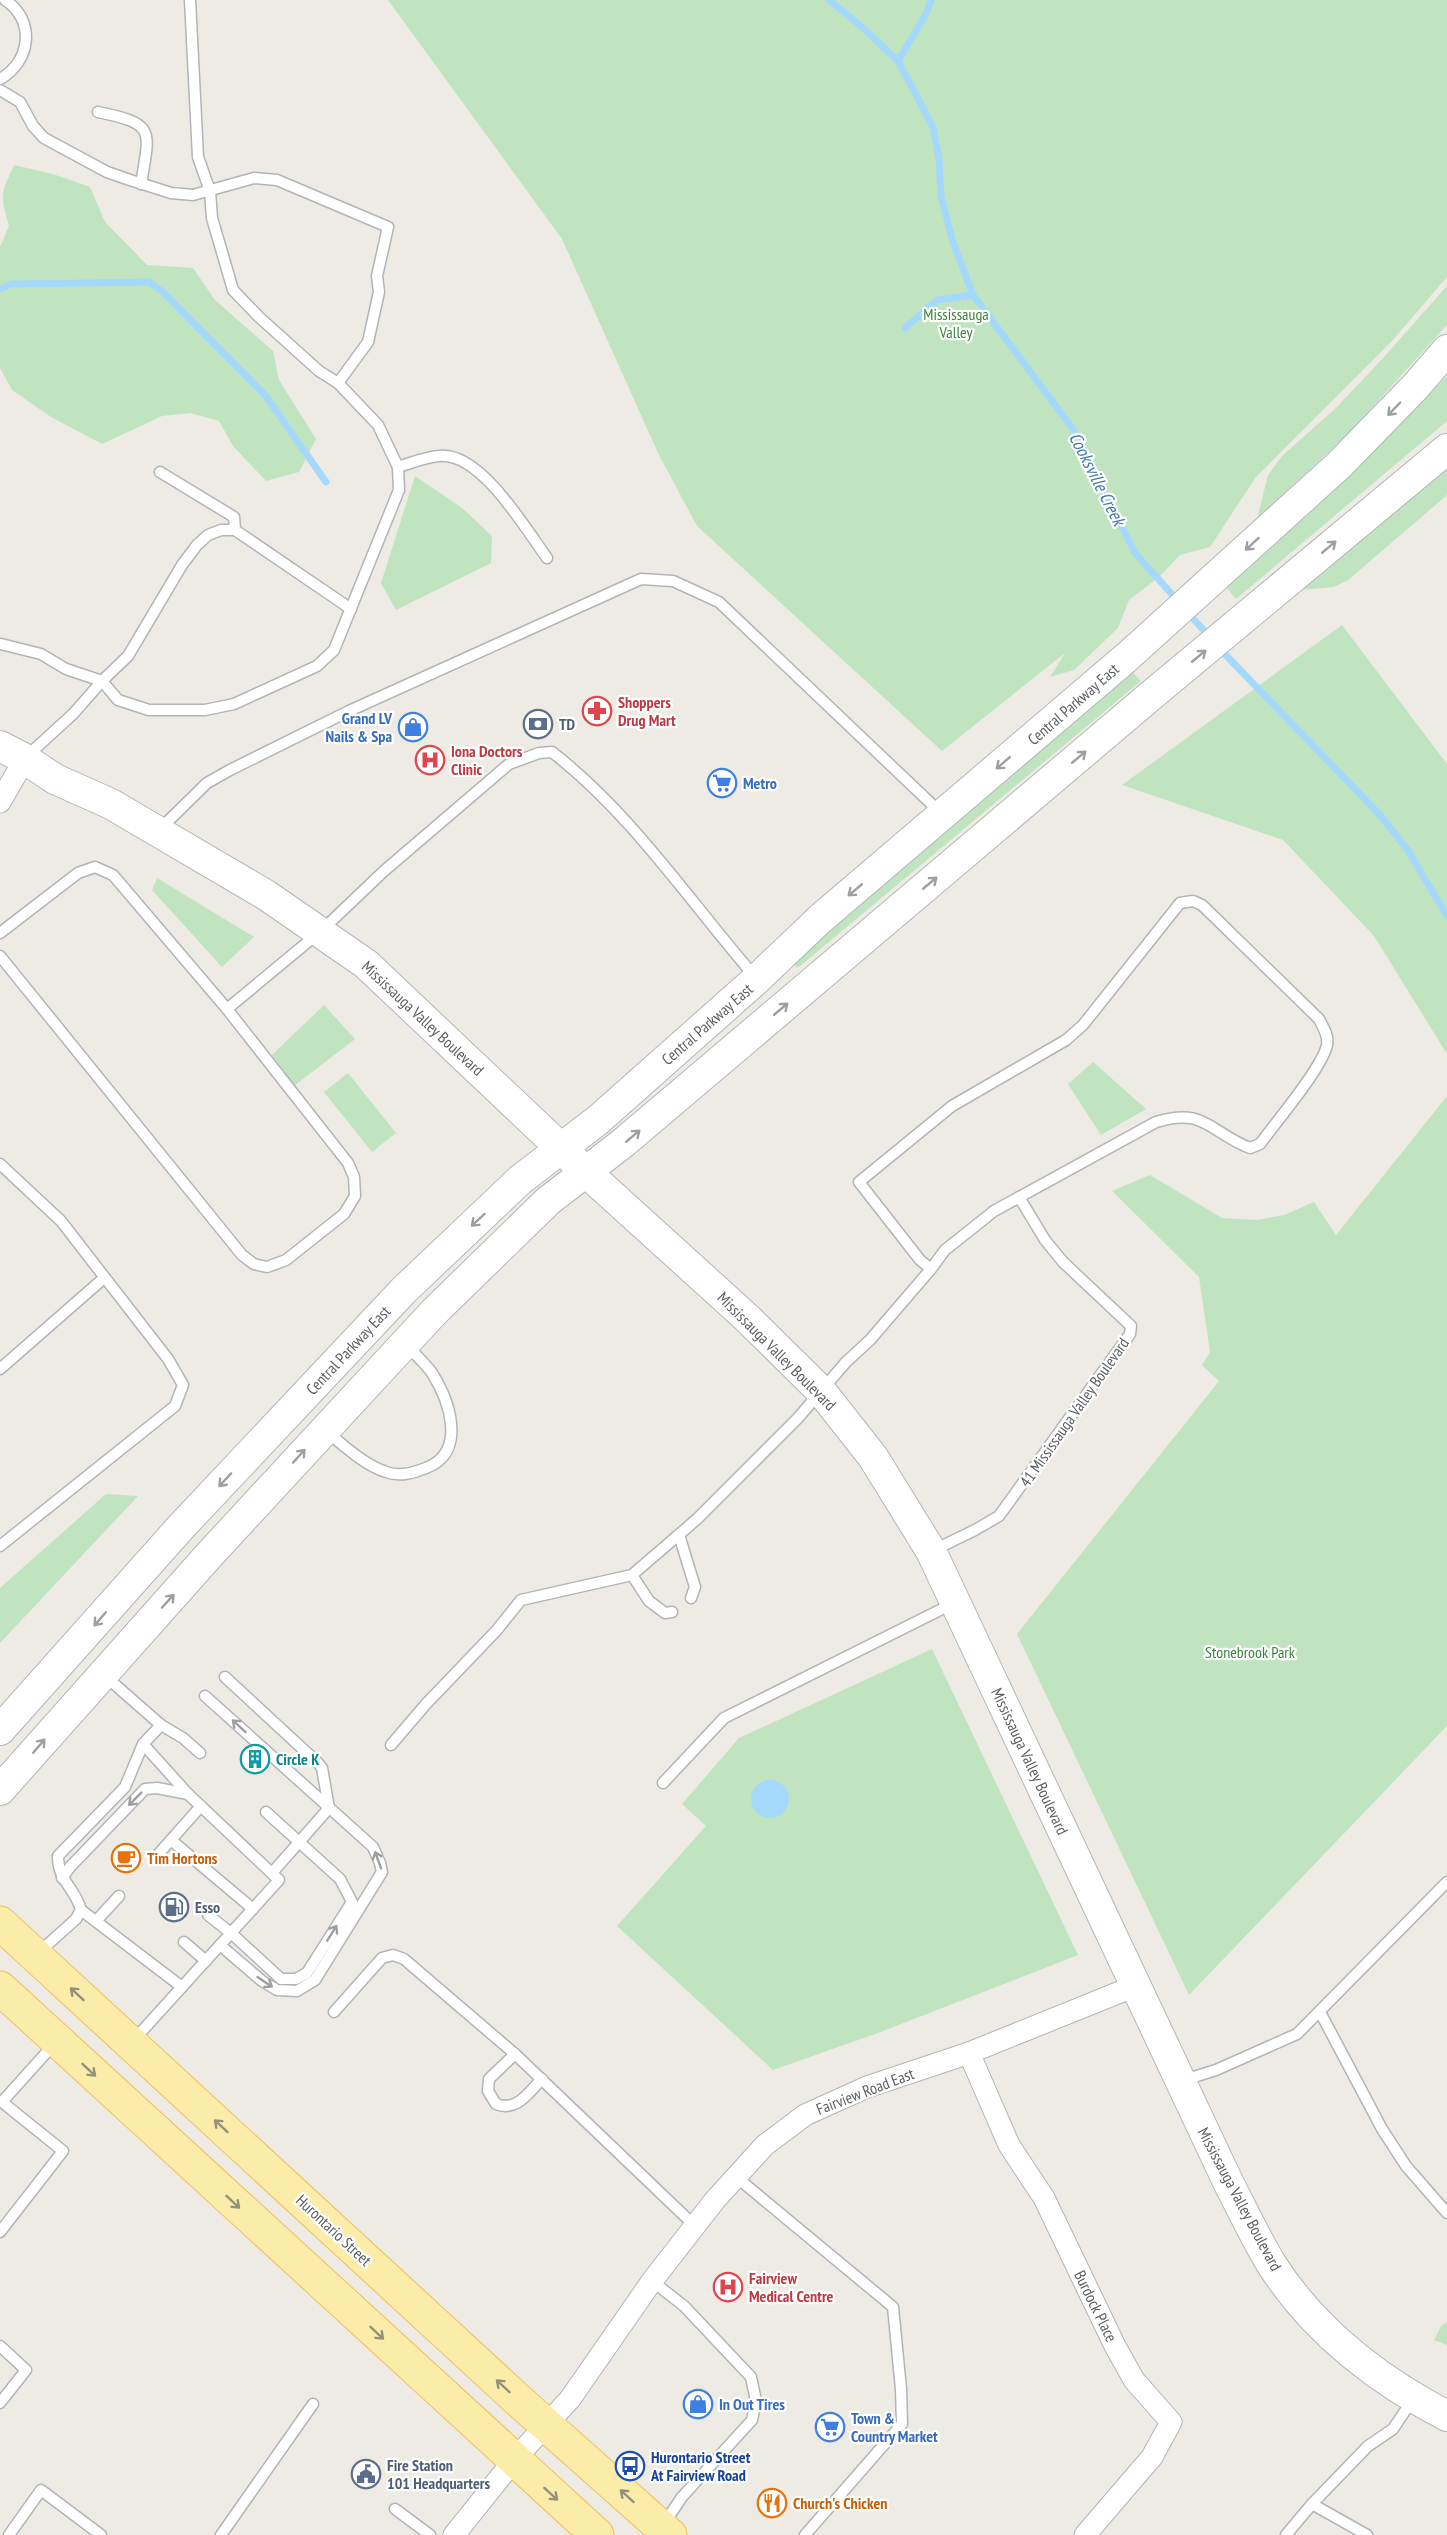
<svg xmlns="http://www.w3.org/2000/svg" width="1447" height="2535" font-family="'PT Sans Narrow',sans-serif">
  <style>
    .green { fill: #c1e4c0 }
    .water { fill: #a4d9fc }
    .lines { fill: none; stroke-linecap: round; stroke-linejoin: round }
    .stream { stroke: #a4d9fc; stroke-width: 7 }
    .lane-casing { stroke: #b1b4b8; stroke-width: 13 }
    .street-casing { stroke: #b1b4b8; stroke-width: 23 }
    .secondary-casing { stroke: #b2b6ba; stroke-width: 32 }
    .primary-casing { stroke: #edc05d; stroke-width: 35 }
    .lane { stroke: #fff; stroke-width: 10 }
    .street { stroke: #fff; stroke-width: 21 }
    .secondary { stroke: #fff; stroke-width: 30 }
    .primary { stroke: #fceca9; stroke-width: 33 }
    .oneway { stroke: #9d9fa1 }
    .oneway2 { stroke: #93907c }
    .labels { text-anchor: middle; stroke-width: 4.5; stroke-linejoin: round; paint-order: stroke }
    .park-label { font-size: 16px; fill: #388539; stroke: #fff }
    .health-label { font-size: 16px; font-weight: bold; fill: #be3a42; stroke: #fff; text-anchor: start }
    .street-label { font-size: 16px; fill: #5b5f63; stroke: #fff }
    .shop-label { font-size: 16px; font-weight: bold; fill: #366cbe; stroke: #fff; text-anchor: start }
    .service-label { font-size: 16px; font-weight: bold; fill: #4e5e75; stroke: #fff; text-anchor: start }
    .culture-label { font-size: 16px; font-weight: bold; fill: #0d838f; stroke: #fff; text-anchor: start }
    .food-label { font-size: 16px; font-weight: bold; fill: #c56008; stroke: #fff; text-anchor: start }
    .transit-label { font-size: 16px; font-weight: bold; fill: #164399; stroke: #fff; text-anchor: start }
    .water-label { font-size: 18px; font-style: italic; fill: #427aae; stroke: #fff }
  </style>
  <rect width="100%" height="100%" fill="#edebe3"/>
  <!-- green -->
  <g class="green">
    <path d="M388 0H1447V277L1392 341 1256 477 1210 547 1180 555 1159 577 1129 600 1118 628 1074 670 1050 677 1065 653 942 751 697 526 658 453 562 239Z"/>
    <path d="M14 165 53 174 90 187 105 222 147 265 193 268 215 300 273 351 279 380 316 439 299 472 266 481 233 446 219 421 191 413 162 416 102 444 51 417 12 390 0 368V247L9 226C0 192 0 197 14 165Z"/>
    <path d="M1447 286V325L1351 431 1257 519 1268 475 1282 456 1337 407 1383 358Z"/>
    <path d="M1447 376V421L1236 599 1224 585 1352 472Z"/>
    <path d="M1447 465V495L1347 581 1333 587 1301 590 1296 594Z"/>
    <path d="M415 476 462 508 492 536 491 563 396 610 381 583Z"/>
    <path d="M1342 625 1447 764V1054L1374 936 1283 840 1122 785Z"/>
    <path d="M1131 671 1141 681 799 967 795 966 794 962Z"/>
    <path d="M157 878 254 937 222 967 152 890Z"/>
    <path d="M324 1005 355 1039 294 1086 272 1055Z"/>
    <path d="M1093 1062 1146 1109 1101 1135 1068 1084Z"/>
    <path d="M348 1073 396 1133 372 1152 324 1092Z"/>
    <path d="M1447 1096V1726L1189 1995 1017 1634 1219 1381 1202 1365 1210 1352 1199 1277 1112 1191 1150 1175 1222 1218 1257 1220 1284 1215 1314 1202 1336 1235Z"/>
    <path d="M106 1494 138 1496 0 1643V1588Z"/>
    <path d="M932 1649 1078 1955 878 2033 773 2070 617 1926 706 1826 682 1804 739 1738Z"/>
    <path d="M1447 2322V2345L1434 2340 1441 2326Z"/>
  </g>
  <!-- water -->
  <circle class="water" cx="770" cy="1799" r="19"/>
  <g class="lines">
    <!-- stream -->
    <g class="stream">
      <path d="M829 0 862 27 898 61 933 127 939 159 941 196 952 239 973 295 1073 429 1135 553 1178 601"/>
      <path d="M898 61 926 14 931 0"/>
      <path d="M0 289 11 284 149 282 163 292 265 395 326 482"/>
      <path d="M905 328 937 300 973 295"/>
      <path d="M1187 612 1210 637"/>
      <path d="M1219 648 1380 815 1407 849 1447 916"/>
    </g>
    <!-- lane casing -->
    <g class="lane-casing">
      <g id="lane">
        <path d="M0 79C31 62 36 20 5 0"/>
        <path d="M0 90 20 102 33 126 44 138 107 172 130 180 171 193 193 195 254 178 277 180 388 227 377 276 379 292 368 342 338 383"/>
        <path d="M98 112C156 124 150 129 141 184"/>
        <path d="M398 467C411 463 425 457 439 456 480 451 525 528 547 558"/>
        <path d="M160 472 234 517 235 530"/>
        <path d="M1 644 41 654 66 669 102 681 118 700 149 710H205L234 704 317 666 334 650 399 490 398 467 378 425 338 383 319 371 259 317 233 290 212 218 210 191 198 157 190 0"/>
        <path d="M27 756 73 714 102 681 128 656 182 565 197 545 208 535 221 530H235L351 609"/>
        <path d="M158 831 207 783 230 770 349 711 641 579 673 581 719 602 942 814"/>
        <path d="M0 933 78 873 95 867 113 875 227 1009 348 1163 354 1177 355 1196 344 1214 286 1260 267 1267 254 1264 242 1255 0 956"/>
        <path d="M227 1009 321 931 384 871 509 764 539 753 552 752C632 814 690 902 756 978"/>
        <path d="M0 1164 61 1221 168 1359 183 1385 175 1406 0 1546"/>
        <path d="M0 1369 104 1278"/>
        <path d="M325 1430C343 1445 364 1465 386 1472 400 1477 413 1473 426 1468 468 1452 449 1400 432 1373 425 1363 415 1354 407 1346"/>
        <path d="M679 1535 695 1587 691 1598"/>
        <path d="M932 1551 975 1530 999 1516 1130 1334 1131 1326 1063 1262 1045 1240 1019 1197"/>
        <path d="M632 1575 649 1601 665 1613 672 1612"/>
        <path d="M105 1676 161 1725 183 1738 200 1753"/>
        <path d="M225 1677 318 1763 322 1768 329 1808 272 1873"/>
        <path d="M205 1696 373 1847 380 1863 382 1872 315 1980 297 1991 277 1990 262 1981 220 1945"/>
        <path d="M391 1745 426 1704 496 1631 521 1600 632 1575 697 1519 798 1418 846 1362 870 1340 931 1269 945 1250 994 1211 1156 1122C1205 1107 1209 1132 1250 1148L1260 1144C1276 1122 1322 1068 1327 1045 1329 1036 1323 1027 1319 1019L1202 905 1193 901 1180 903 1083 1025 1066 1040 952 1106 859 1182 920 1260 931 1269"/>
        <path d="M663 1783 724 1718 952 1604"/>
        <path d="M171 1840 253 1909"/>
        <path d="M155 1858 201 1806"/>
        <path d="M62 1878 70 1867 145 1789 157 1788 188 1794"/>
        <path d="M81 1910 182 1987"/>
        <path d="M208 1915 231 1933 281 1979H296L307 1973 352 1902 340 1879 266 1812"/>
        <path d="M96 1921 119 1896"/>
        <path d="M184 1942 206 1961"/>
        <path d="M38 1953 76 1919 81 1910C75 1887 58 1882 58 1856L125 1787 143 1744 161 1725"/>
        <path d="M334 2012 382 1958 393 1955 404 1959 515 2054 695 2226"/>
        <path d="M1320 2012 1382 2129 1406 2166 1447 2213"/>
        <path d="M132 2042 279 1880 188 1794 143 1744"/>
        <path d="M515 2054 489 2079 488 2091 496 2104C517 2112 528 2093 542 2079"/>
        <path d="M1181 2081 1216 2070 1297 2034 1447 1882"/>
        <path d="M735 2176 893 2307 901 2389 902 2424 805 2535"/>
        <path d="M0 2232 63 2151 2 2102 55 2043"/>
        <path d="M652 2281 684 2306 751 2377 756 2401 752 2420 682 2497 663 2525"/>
        <path d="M0 2346 26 2370 0 2403"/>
        <path d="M1312 2504 1367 2535"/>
        <path d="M395 2509 430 2535"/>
        <path d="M9 2535 41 2490 101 2535"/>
        <path d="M221 2535 313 2404"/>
        <path d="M1286 2535 1312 2504 1368 2446 1393 2429 1413 2399"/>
      </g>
    </g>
    <!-- street casing -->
    <g class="street-casing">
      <g id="street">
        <path d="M0 802 25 759"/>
        <path d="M969 2053 1009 2145 1044 2198 1115 2346 1134 2380 1171 2422 1152 2457 1085 2535"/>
        <path d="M454 2535 514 2460 570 2399 652 2281 715 2200 765 2145 805 2115 867 2087 969 2053 1135 1986"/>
      </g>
    </g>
    <!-- secondary casing -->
    <g class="secondary-casing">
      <g id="secondary">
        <path d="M0 746 25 759 55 779 111 804 266 895 366 964 586 1172 747 1318 821 1391 873 1457 931 1551 1229 2184C1243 2211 1256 2239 1272 2265 1315 2332 1378 2380 1447 2416"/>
        <path d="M0 1730 180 1528 404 1290 520 1180 598 1120 757 979 820 919 1127 657 1339 465 1415 387 1447 350"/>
        <path d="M0 1790 211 1553 434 1312 548 1201 623 1143 1154 693 1447 449"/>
      </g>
    </g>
    <!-- primary casing -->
    <g class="primary-casing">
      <g id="primary">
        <path d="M0 1923 518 2400 670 2535"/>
        <path d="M0 1988 597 2535"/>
      </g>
    </g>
    <!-- lane -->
    <use href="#lane" class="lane"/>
    <!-- street -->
    <use href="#street" class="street"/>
    <!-- secondary -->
    <use href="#secondary" class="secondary"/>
    <!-- primary -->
    <use href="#primary" class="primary"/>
  </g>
  <!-- one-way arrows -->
  <defs><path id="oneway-shaft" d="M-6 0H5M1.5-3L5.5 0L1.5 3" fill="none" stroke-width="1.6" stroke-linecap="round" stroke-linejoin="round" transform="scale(1.5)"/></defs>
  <g class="oneway">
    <use href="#oneway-shaft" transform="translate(1394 409) rotate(134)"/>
    <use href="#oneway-shaft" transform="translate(1252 544) rotate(138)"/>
    <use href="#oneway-shaft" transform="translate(1329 547) rotate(-40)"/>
    <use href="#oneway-shaft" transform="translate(1199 656) rotate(-40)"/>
    <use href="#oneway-shaft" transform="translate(1079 757) rotate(-40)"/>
    <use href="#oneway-shaft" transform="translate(1003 763) rotate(139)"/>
    <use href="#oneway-shaft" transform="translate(930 883) rotate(-40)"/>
    <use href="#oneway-shaft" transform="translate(855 890) rotate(140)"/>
    <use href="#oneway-shaft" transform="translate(781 1009) rotate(-40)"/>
    <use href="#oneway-shaft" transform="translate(633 1136) rotate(-40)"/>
    <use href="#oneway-shaft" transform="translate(478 1220) rotate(137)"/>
    <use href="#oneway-shaft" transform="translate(299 1456) rotate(-48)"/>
    <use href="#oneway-shaft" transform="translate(225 1480) rotate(133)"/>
    <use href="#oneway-shaft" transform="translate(168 1601) rotate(-48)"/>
    <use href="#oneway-shaft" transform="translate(100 1619) rotate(131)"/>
    <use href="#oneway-shaft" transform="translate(239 1726) rotate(-138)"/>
    <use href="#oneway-shaft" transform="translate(39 1746) rotate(-49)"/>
    <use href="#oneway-shaft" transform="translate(135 1799) rotate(135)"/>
    <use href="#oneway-shaft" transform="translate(378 1860) rotate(-110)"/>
    <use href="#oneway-shaft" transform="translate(332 1933) rotate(-58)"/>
    <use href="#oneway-shaft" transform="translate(265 1982) rotate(34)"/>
  </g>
  <g class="oneway2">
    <use href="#oneway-shaft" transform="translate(77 1994) rotate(-137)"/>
    <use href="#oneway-shaft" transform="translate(89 2070) rotate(43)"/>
    <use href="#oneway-shaft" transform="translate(221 2126) rotate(-137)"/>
    <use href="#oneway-shaft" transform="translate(233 2202) rotate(43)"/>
    <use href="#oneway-shaft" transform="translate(377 2333) rotate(43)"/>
    <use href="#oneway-shaft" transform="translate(503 2386) rotate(-137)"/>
    <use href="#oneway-shaft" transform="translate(551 2494) rotate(42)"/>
    <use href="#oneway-shaft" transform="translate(627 2496) rotate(-138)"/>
  </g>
  <!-- icons -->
  <defs>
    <g id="pharmacy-ring" transform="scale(1.5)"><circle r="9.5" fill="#fff" stroke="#e0444e" stroke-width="1.5"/><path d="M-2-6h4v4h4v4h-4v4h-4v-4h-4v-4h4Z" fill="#e0444e"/></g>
    <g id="bank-ring" transform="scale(1.5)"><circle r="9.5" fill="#fff" stroke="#5c6f8a" stroke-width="1.5"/><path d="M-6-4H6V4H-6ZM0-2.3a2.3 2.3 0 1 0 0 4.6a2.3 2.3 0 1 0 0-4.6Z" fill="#5c6f8a"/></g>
    <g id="shop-ring" transform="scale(1.5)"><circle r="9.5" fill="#fff" stroke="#3f7fe0" stroke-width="1.5"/><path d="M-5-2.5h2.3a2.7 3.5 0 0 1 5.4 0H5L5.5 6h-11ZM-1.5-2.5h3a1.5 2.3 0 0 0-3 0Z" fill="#3f7fe0"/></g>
    <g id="hospital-ring" transform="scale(1.5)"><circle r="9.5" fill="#fff" stroke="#e0444e" stroke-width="1.5"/><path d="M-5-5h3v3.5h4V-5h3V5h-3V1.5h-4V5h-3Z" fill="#e0444e"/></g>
    <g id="supermarket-ring" transform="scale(1.5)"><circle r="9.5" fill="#fff" stroke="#3f7fe0" stroke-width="1.5"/><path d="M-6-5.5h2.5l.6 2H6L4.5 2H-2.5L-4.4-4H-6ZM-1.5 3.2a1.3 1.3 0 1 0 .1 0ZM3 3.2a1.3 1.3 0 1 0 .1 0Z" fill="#3f7fe0"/></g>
    <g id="building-ring" transform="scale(1.5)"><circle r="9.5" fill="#fff" stroke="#0f9aa8" stroke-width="1.5"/><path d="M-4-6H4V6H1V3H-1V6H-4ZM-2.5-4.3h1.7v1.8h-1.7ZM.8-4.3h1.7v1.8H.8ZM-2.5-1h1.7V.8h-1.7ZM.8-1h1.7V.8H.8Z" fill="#0f9aa8"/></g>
    <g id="cafe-ring" transform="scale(1.5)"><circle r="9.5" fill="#fff" stroke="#e8710a" stroke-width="1.5"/><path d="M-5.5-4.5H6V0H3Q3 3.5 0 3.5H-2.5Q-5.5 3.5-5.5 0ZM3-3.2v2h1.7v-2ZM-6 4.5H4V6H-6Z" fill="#e8710a"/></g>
    <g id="fuel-ring" transform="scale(1.5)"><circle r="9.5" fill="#fff" stroke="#5c6f8a" stroke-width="1.5"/><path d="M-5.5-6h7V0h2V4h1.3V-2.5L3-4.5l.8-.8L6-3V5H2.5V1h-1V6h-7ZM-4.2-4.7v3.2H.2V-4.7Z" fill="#5c6f8a"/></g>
    <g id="bus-ring" transform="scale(1.5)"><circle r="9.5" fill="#fff" stroke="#1a4fb4" stroke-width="1.5"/><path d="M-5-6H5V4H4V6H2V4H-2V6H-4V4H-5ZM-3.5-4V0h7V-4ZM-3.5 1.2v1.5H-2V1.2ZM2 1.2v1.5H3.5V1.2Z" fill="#1a4fb4"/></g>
    <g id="civic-ring" transform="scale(1.5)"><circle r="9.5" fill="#fff" stroke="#5c6f8a" stroke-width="1.5"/><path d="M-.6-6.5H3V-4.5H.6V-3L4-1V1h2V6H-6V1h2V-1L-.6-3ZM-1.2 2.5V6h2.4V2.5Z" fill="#5c6f8a"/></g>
    <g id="restaurant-ring" transform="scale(1.5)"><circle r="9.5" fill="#fff" stroke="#e8710a" stroke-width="1.5"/><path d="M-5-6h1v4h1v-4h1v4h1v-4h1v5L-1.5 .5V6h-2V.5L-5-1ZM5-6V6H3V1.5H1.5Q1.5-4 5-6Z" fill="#e8710a"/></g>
  </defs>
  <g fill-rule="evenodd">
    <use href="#pharmacy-ring" x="597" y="711"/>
    <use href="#bank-ring" x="538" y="724"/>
    <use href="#shop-ring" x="413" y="727"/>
    <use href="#hospital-ring" x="430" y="760"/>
    <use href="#supermarket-ring" x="722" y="783"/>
    <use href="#building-ring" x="255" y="1759"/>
    <use href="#cafe-ring" x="126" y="1858"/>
    <use href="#fuel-ring" x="174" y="1907"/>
    <use href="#hospital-ring" x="728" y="2287"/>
    <use href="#shop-ring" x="698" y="2404"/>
    <use href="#supermarket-ring" x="830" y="2427"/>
    <use href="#bus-ring" x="630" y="2466"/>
    <use href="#civic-ring" x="366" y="2474"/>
    <use href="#restaurant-ring" x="772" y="2503"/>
  </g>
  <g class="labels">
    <!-- park labels -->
    <g class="park-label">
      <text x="956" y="320">Mississauga<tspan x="956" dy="18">Valley</tspan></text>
      <text x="1250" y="1658">Stonebrook Park</text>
    </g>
    <!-- health labels -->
    <g class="health-label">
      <text x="618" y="708">Shoppers<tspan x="618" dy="18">Drug Mart</tspan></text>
      <text x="451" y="757">Iona Doctors<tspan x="451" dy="18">Clinic</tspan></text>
      <text x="749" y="2284">Fairview<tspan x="749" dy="18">Medical Centre</tspan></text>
    </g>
    <!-- street labels -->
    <g class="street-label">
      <text transform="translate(1073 704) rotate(-41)" y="6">Central Parkway East</text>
      <text transform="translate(423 1018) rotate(43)" y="6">Mississauga Valley Boulevard</text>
      <text transform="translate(707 1024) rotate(-41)" y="6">Central Parkway East</text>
      <text transform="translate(348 1350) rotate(-47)" y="6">Central Parkway East</text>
      <text transform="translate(777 1351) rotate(45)" y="6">Mississauga Valley Boulevard</text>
      <text transform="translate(1074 1412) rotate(-55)" y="6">41 Mississauga Valley Boulevard</text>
      <text transform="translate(1030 1761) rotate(65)" y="6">Mississauga Valley Boulevard</text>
      <text transform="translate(865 2091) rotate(-21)" y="6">Fairview Road East</text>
      <text transform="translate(1240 2199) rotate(62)" y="6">Mississauga Valley Boulevard</text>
      <text transform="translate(334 2230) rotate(43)" y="6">Hurontario Street</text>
      <text transform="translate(1096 2306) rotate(64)" y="6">Burdock Place</text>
    </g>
    <!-- shop labels -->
    <g class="shop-label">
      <text x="392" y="724" text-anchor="end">Grand LV<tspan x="392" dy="18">Nails &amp; Spa</tspan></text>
      <text x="743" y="789">Metro</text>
      <text x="719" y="2410">In Out Tires</text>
      <text x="851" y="2424">Town &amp;<tspan x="851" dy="18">Country Market</tspan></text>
    </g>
    <!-- service labels -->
    <g class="service-label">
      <text x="559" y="730">TD</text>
      <text x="195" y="1913">Esso</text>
      <text x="387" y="2471">Fire Station<tspan x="387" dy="18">101 Headquarters</tspan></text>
    </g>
    <!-- culture labels -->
    <g class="culture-label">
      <text x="276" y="1765">Circle K</text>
    </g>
    <!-- food labels -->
    <g class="food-label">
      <text x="147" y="1864">Tim Hortons</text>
      <text x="793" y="2509">Church's Chicken</text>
    </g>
    <!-- transit labels -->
    <g class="transit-label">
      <text x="651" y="2463">Hurontario Street<tspan x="651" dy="18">At Fairview Road</tspan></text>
    </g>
    <!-- water labels -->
    <g class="water-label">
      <text transform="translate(1097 479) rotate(63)" y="6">Cooksville Creek</text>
    </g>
  </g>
</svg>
